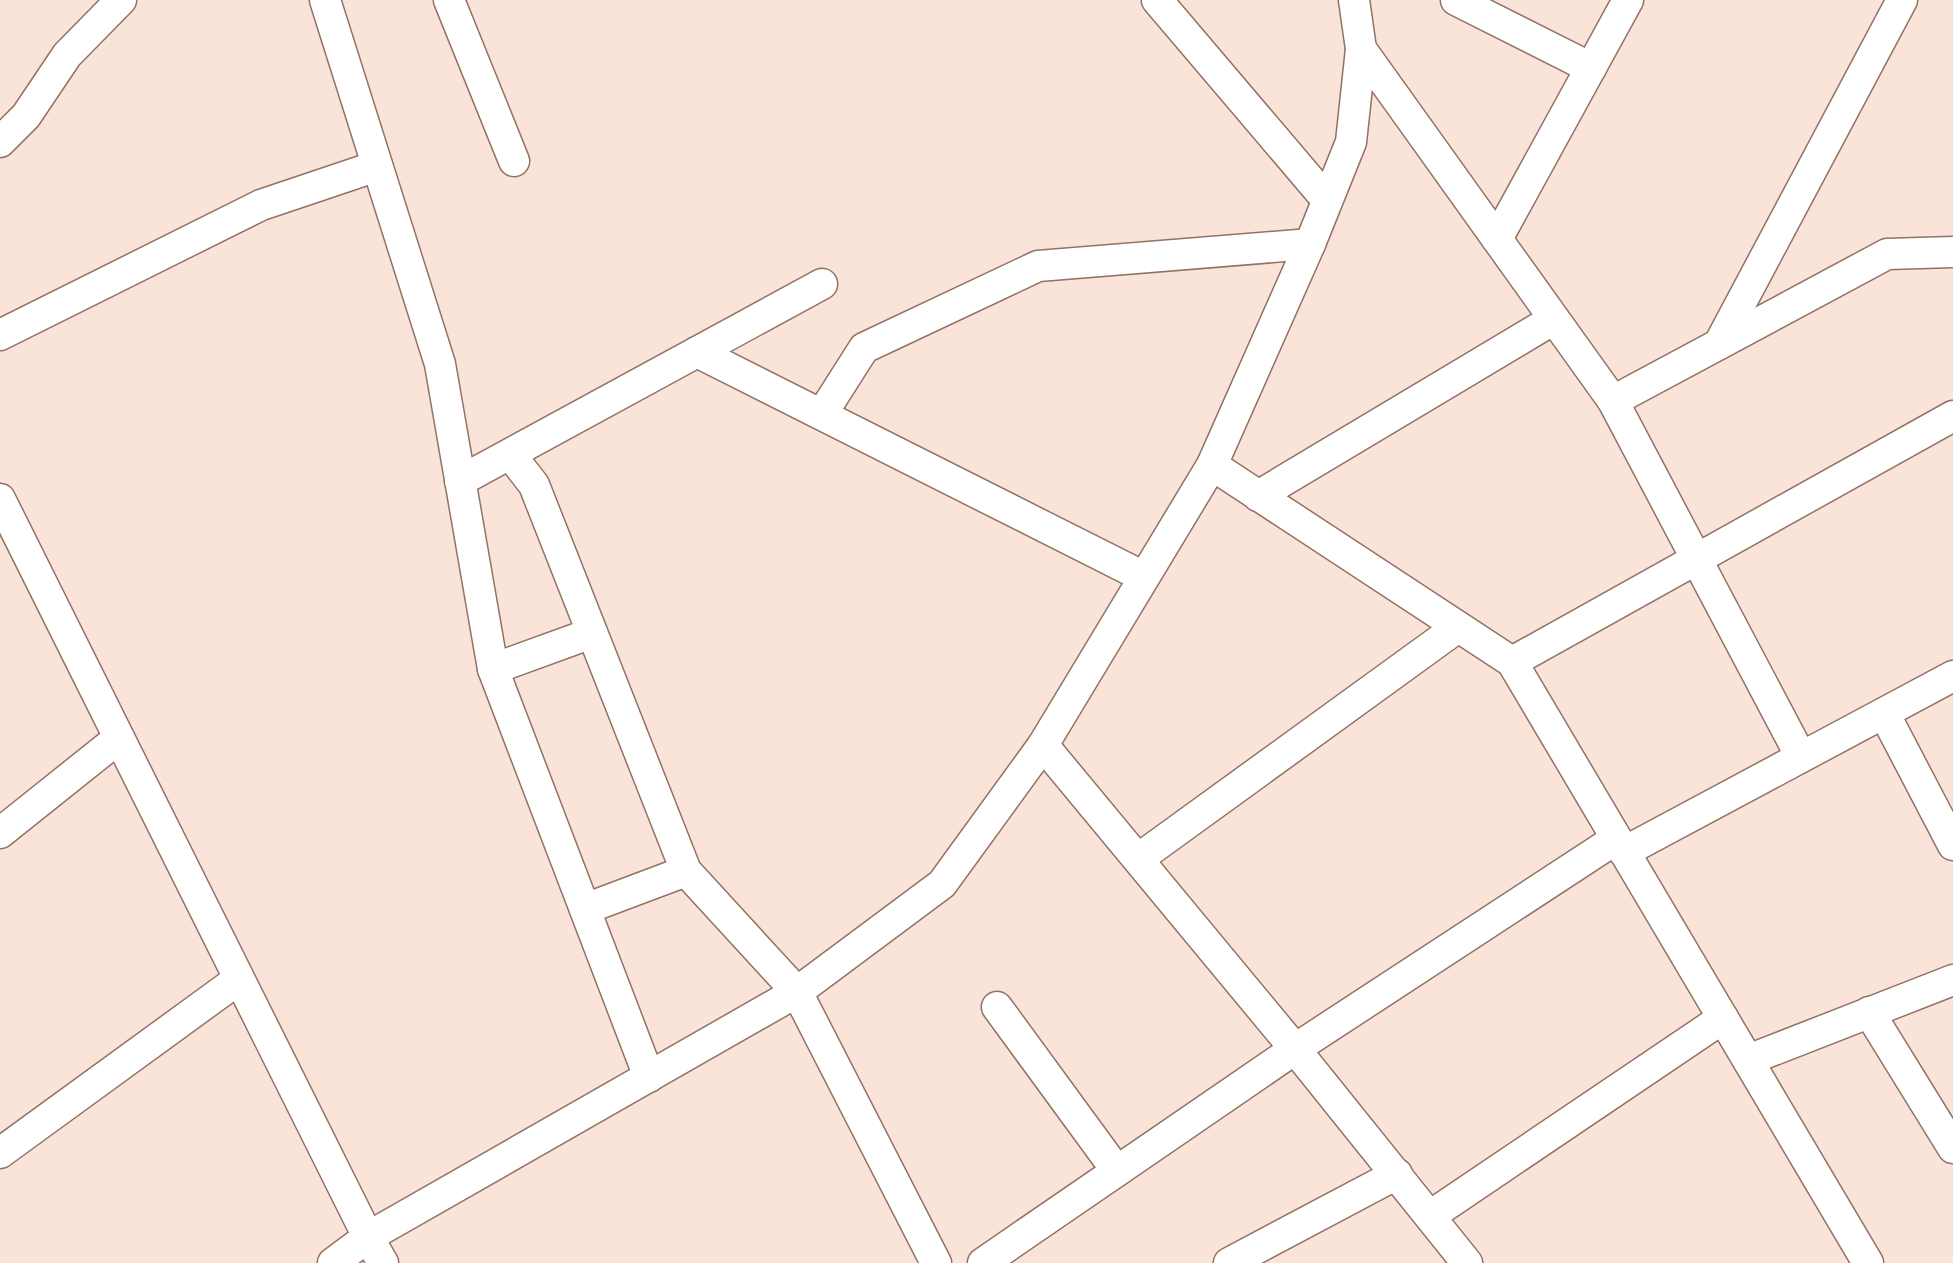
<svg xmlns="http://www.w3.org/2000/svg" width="1953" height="1263" font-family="'DM Sans',sans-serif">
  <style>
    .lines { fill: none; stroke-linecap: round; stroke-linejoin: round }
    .minor-casing { stroke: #927263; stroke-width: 33 }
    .minor { stroke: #fff; stroke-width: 30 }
  </style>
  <rect width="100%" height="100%" fill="#fae4da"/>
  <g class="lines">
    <!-- minor casing -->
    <g class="minor-casing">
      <g id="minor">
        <path d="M325 0 440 364 493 669 649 1077"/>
        <path d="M449 0 514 161"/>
        <path d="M1157 0 1327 200"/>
        <path d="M1456 0 1591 68"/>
        <path d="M1361 49 1613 401 1801 757"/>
        <path d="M0 142 26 116 67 55 121 0"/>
        <path d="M1497 239 1628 0"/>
        <path d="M0 335 261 205 377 166"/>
        <path d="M1719 344 1902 0"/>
        <path d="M697 352 1144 577"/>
        <path d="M1613 401 1887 254 1953 252"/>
        <path d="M822 414 864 348 1038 266 1310 244"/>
        <path d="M510 454 534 485 686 871 797 992 936 1263"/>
        <path d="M1212 465 1512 662 1868 1263"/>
        <path d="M460 481 822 284"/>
        <path d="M1258 496 1554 319"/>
        <path d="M0 499 368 1237 383 1263"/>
        <path d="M1512 662 1953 416"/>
        <path d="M493 669 592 633"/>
        <path d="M1884 713 1953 845"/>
        <path d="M1043 745 1295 1049 1467 1263"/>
        <path d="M0 833 119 738"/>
        <path d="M1624 852 1953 676"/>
        <path d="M1138 859 1458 627"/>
        <path d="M585 909 686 871"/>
        <path d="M997 1007 1117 1171"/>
        <path d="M1869 1012 1953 1148"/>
        <path d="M1748 1060 1953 980"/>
        <path d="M0 1153 239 979"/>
        <path d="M1430 1216 1723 1018"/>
        <path d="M333 1263 368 1237 797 992 942 884 1043 745 1212 465 1310 244 1351 142 1361 49 1354 0"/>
        <path d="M983 1263 1295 1049 1616 839"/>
        <path d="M1229 1263 1397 1174"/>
      </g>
    </g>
    <!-- minor -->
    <use href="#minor" class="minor"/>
  </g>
</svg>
